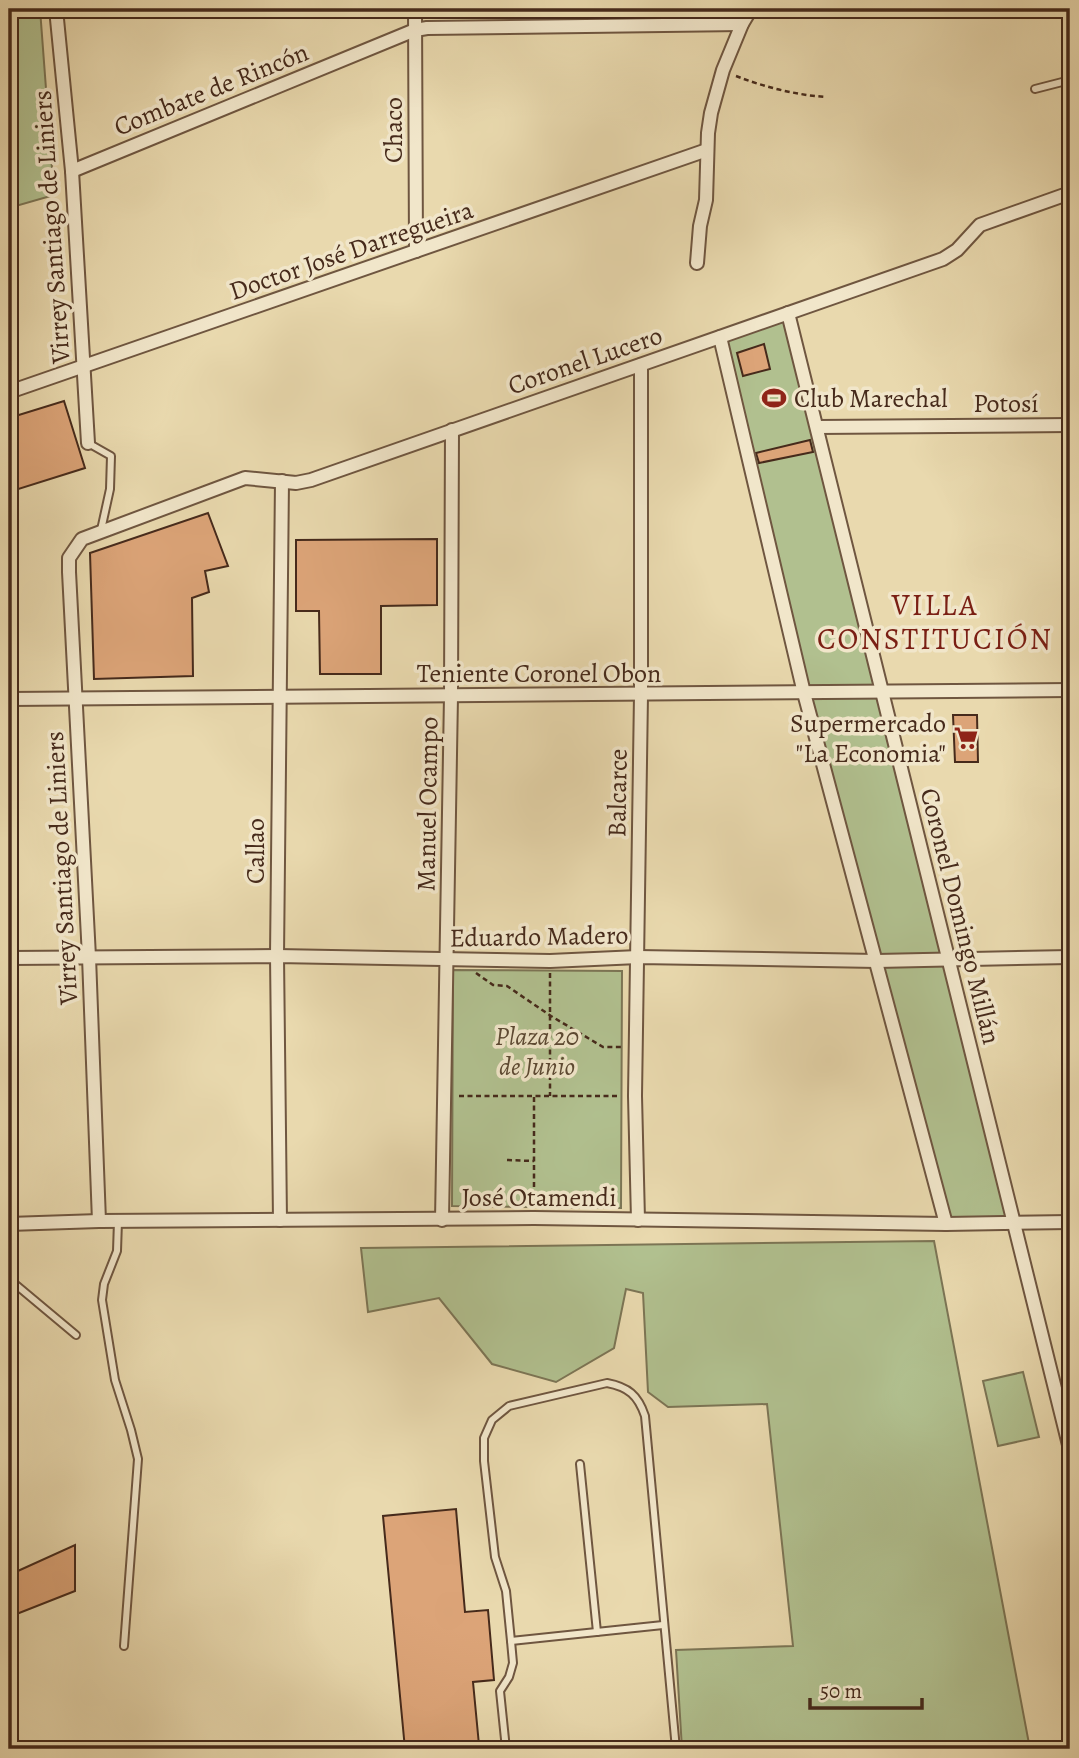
<svg xmlns="http://www.w3.org/2000/svg" width="1079" height="1758" font-family="Alegreya,serif">
  <style>
    .green { fill: #b1c08f; stroke: #7c7555; stroke-width: 2 }
    .building { fill: #dca478; stroke: #462a1b; stroke-width: 2 }
    .lines { fill: none; stroke-linecap: round; stroke-linejoin: round }
    .lane-casing { stroke: #6f5640; stroke-width: 10 }
    .street-casing { stroke: #6f5640; stroke-width: 16 }
    .path { stroke: #462a1b; stroke-width: 2.5; stroke-dasharray: 5 3.5; stroke-linecap: butt }
    .lane { stroke: #f1e6ca; stroke-width: 6 }
    .street { stroke: #f1e6ca; stroke-width: 12 }
    .labels { text-anchor: middle; stroke-width: 7; stroke-linejoin: round; paint-order: stroke }
    .street-label { font-size: 26px; fill: #462a1b; stroke: #f1e6ca }
    .poi-label { font-size: 26px; fill: #462a1b; stroke: #f1e6ca; text-anchor: start }
    .park-label { font-size: 26px; font-style: italic; fill: #5b4832; stroke: #f1e6ca }
    .quarter-label { font-size: 30px; letter-spacing: 2px; fill: #7a1f14; stroke: #f1e6ca }
  </style>
  <rect width="100%" height="100%" fill="#e9d9ae"/>
  <filter id="stains"><feTurbulence type="fractalNoise" baseFrequency=".00286" numOctaves="4"/><feColorMatrix values="0 0 0 0 .2 0 0 0 0 .09 0 0 0 0 .02 0 0 0 .5 -.17"/></filter>
  <radialGradient id="worn" r=".72"><stop offset=".6" stop-color="#630" stop-opacity="0"/><stop offset="1" stop-color="#630" stop-opacity=".3"/></radialGradient>
  <!-- green -->
  <g class="green">
    <path d="M9 9H40L54 195 9 208Z"/>
    <path d="M788 313 1014 1222 946 1224 877 961 720 337Z"/>
    <path d="M453 970 622 971 621 1208 452 1206Z"/>
    <path d="M934 1241 1030 1749H682L676 1650 793 1646 767 1404 668 1407 648 1392 643 1293 626 1289 614 1348 556 1382 492 1364 439 1298 368 1312 361 1248Z"/>
    <path d="M1023 1372 1039 1437 998 1446 983 1381Z"/>
  </g>
  <!-- building -->
  <g class="building">
    <path d="M764 344 770 369 743 376 737 353Z"/>
    <path d="M64 401 85 468 9 492V418Z"/>
    <path d="M810 440 813 452 759 463 756 453Z"/>
    <path d="M208 513 228 566 205 571 209 592 192 598 193 676 94 679 90 553Z"/>
    <path d="M437 539V605L381 606V674H320L319 611H296V540Z"/>
    <path d="M953 715H977L978 762H955Z"/>
    <path d="M456 1509 465 1612 488 1610 494 1680 473 1682 479 1745 405 1749 383 1516Z"/>
    <path d="M75 1545V1591L9 1617V1575Z"/>
  </g>
  <g class="lines">
    <!-- lane casing -->
    <g class="lane-casing">
      <g id="lane">
        <path d="M1035 89 1070 80"/>
        <path d="M88 443 111 456 110 489 101 530"/>
        <path d="M118 1221 117 1251 104 1284 102 1300 115 1380 131 1430 138 1459 124 1646"/>
        <path d="M9 1279 76 1335"/>
        <path d="M580 1464 597 1632"/>
        <path d="M511 1641 663 1625"/>
        <path d="M506 1749 500 1691 509 1677 513 1663 511 1641 506 1591 495 1557 484 1461V1438L492 1420 509 1406 607 1383C628 1387 638 1395 645 1416L676 1749"/>
      </g>
    </g>
    <!-- street casing -->
    <g class="street-casing">
      <g id="street">
        <path d="M56 9 72 171 88 443"/>
        <path d="M415 9 416 251"/>
        <path d="M72 171 415 30 427 28 742 24"/>
        <path d="M697 263 700 226 706 200 708 133 711 113 723 70 742 24 751 9"/>
        <path d="M788 313 1070 1449"/>
        <path d="M720 337 804 693 946 1224"/>
        <path d="M9 392 707 150"/>
        <path d="M817 427 1070 425"/>
        <path d="M9 699 1070 690"/>
        <path d="M9 958 277 956 550 961 638 957 877 961 1070 957"/>
        <path d="M280 1220 277 956 282 481"/>
        <path d="M442 1220 451 696 452 430"/>
        <path d="M638 1220 635 1096 641 695V365"/>
        <path d="M99 1221 89 957 69 572V558L82 539 245 478 296 483 311 480 943 259 957 250 980 225 1070 193"/>
        <path d="M9 1224 99 1221 534 1218 946 1224 1070 1222"/>
      </g>
    </g>
    <!-- path -->
    <g class="path">
      <path d="M736 76C764 87 796 95 826 97"/>
      <path d="M476 973 493 985 507 986 551 1016 603 1047H623"/>
      <path d="M550 973V1096"/>
      <path d="M459 1096H620"/>
      <path d="M507 1160 534 1161"/>
      <path d="M534 1204V1096"/>
    </g>
    <!-- lane -->
    <use href="#lane" class="lane"/>
    <!-- street -->
    <use href="#street" class="street"/>
  </g>
  <!-- icons -->
  <defs>
    <g id="stadium-bare" transform="scale(1.89)"><path d="M0-5a6.5 5 0 1 0 0 10a6.5 5 0 1 0 0-10ZM-3.5-1.8h7v3.6h-7Z" fill="#8f2418" stroke="#f1e6ca" stroke-width="2.5" paint-order="stroke"/></g>
    <g id="supermarket-bare" transform="scale(1.89)"><path d="M-6-5.5h2.5l.6 2H6L4.5 2H-2.5L-4.4-4H-6ZM-1.5 3.2a1.3 1.3 0 1 0 .1 0ZM3 3.2a1.3 1.3 0 1 0 .1 0Z" fill="#8f2418" stroke="#f1e6ca" stroke-width="2.5" paint-order="stroke"/></g>
  </defs>
  <g fill-rule="evenodd">
    <use href="#stadium-bare" x="774" y="398"/>
    <use href="#supermarket-bare" x="966" y="738"/>
  </g>
  <g class="labels">
    <!-- street labels -->
    <g class="street-label">
      <text transform="translate(211 89) rotate(-22)" y="9">Combate de Rincón</text>
      <text transform="translate(393 130) rotate(-90)" y="9">Chaco</text>
      <text transform="translate(51 227) rotate(-94)" y="9">Virrey Santiago de Liniers</text>
      <text transform="translate(351 250) rotate(-19)" y="9">Doctor José Darregueira</text>
      <text transform="translate(585 360) rotate(-19)" y="9">Coronel Lucero</text>
      <text x="1006" y="412">Potosí</text>
      <text x="539" y="682">Teniente Coronel Obon</text>
      <text transform="translate(617 793) rotate(-89)" y="9">Balcarce</text>
      <text transform="translate(427 804) rotate(-89)" y="9">Manuel Ocampo</text>
      <text transform="translate(255 851) rotate(-90)" y="9">Callao</text>
      <text transform="translate(61 868) rotate(-93)" y="9">Virrey Santiago de Liniers</text>
      <text transform="translate(961 916) rotate(76)" y="9">Coronel Domingo Millán</text>
      <text transform="translate(539 936) rotate(-1)" y="9">Eduardo Madero</text>
      <text x="539" y="1206">José Otamendi</text>
    </g>
    <!-- poi labels -->
    <g class="poi-label">
      <text x="794" y="407">Club Marechal</text>
      <text x="946" y="732" text-anchor="end">Supermercado<tspan x="946" dy="30">"La Economia"</tspan></text>
    </g>
    <!-- park labels -->
    <g class="park-label">
      <text x="537" y="1045">Plaza 20<tspan x="537" dy="30">de Junio</tspan></text>
    </g>
    <!-- quarter labels -->
    <g class="quarter-label">
      <text x="935" y="615">VILLA<tspan x="935" dy="34">CONSTITUCIÓN</tspan></text>
    </g>
  </g>
  <!-- margin -->
  <rect width="1079" height="1758" fill="none" stroke="#e9d9ae" stroke-width="35"/>
  <rect x="10" y="10" width="1058" height="1737" fill="none" stroke="#462a1b" stroke-width="3.5"/>
  <rect x="18" y="18" width="1044" height="1723" fill="none" stroke="#462a1b" stroke-width="2"/>
  <!-- scale -->
  <path d="M810 1698v10h112v-10" fill="none" stroke="#462a1b" stroke-width="3.5"/>
  <text x="820" y="1698" font-size="21" fill="#462a1b" stroke="#f1e6ca" stroke-width="5" paint-order="stroke">50 m</text>
  <rect width="100%" height="100%" filter="url(#stains)"/>
  <rect width="100%" height="100%" fill="url(#worn)"/>
</svg>
